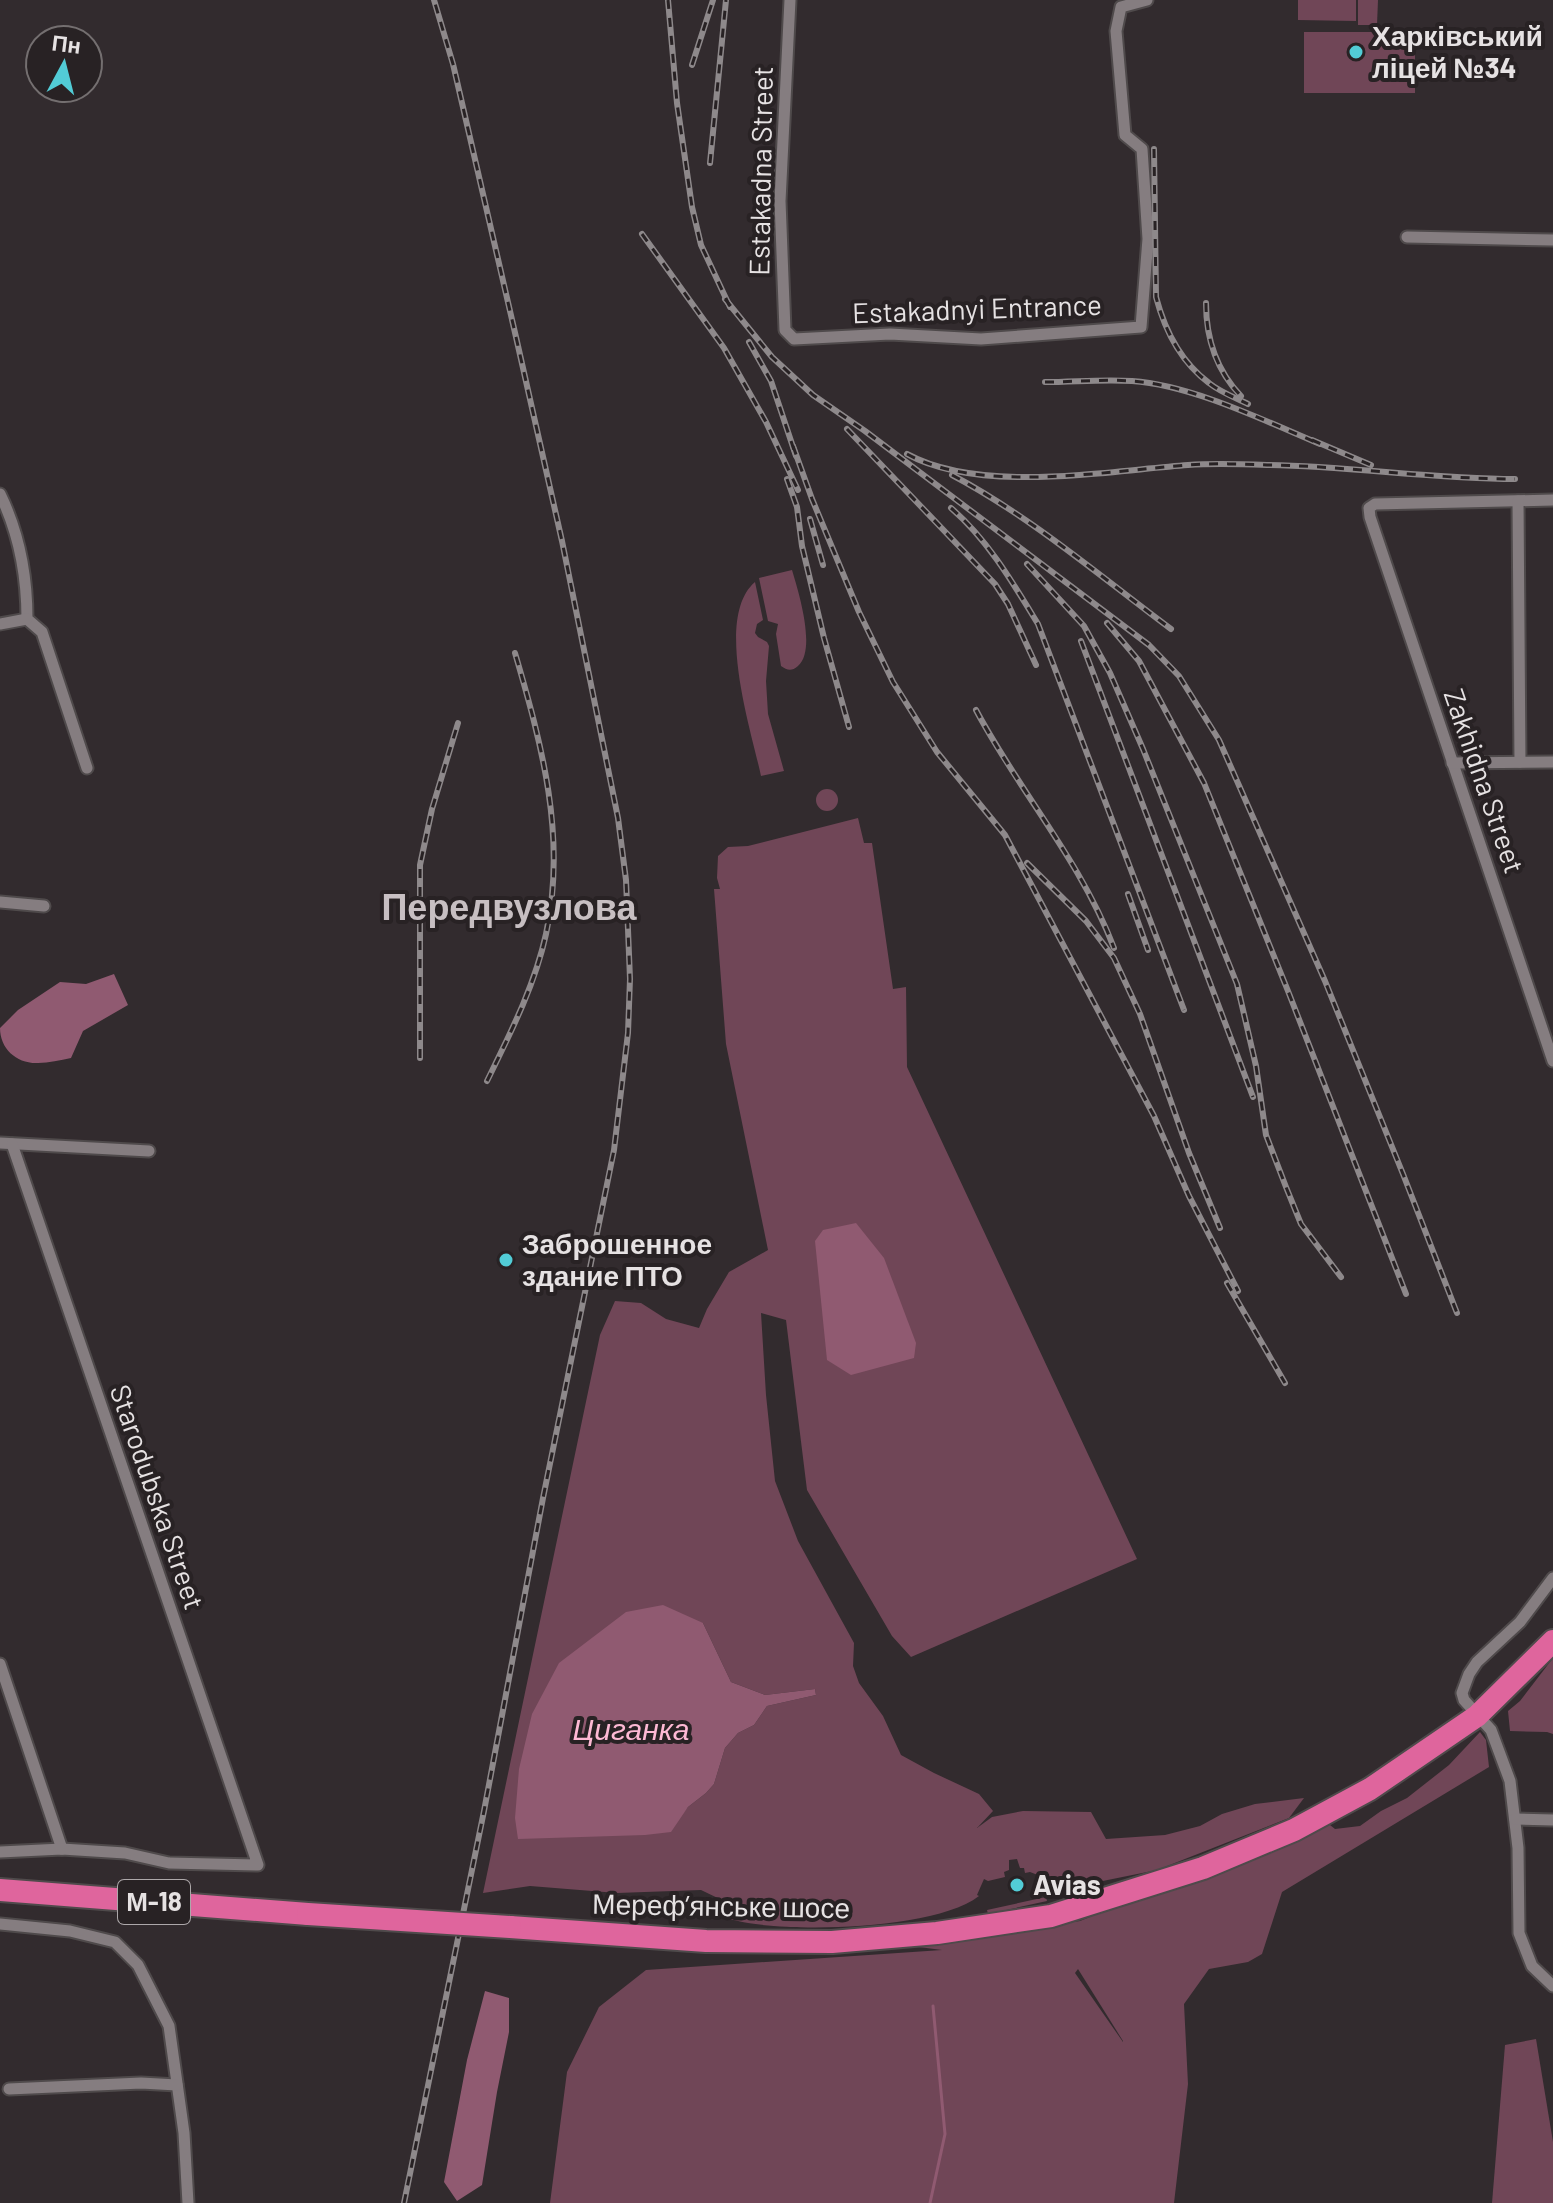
<svg xmlns="http://www.w3.org/2000/svg" width="1553" height="2203" font-family="Barlow,sans-serif">
  <style>
    .green { fill: #704657; fill-rule: evenodd }
    .water { fill: #905a71 }
    .lines { fill: none; stroke-linecap: round; stroke-linejoin: round }
    .stream { stroke: #905a71; stroke-width: 3 }
    .street-casing { stroke: #4f4a4b; stroke-width: 15 }
    .highway-casing { stroke: #4f4a4b; stroke-width: 26 }
    .street { stroke: #857d80; stroke-width: 11 }
    .highway { stroke: #df659d; stroke-width: 22 }
    .rail-casing { stroke: #8e898b; stroke-width: 6 }
    .rail { stroke: #282224; stroke-width: 3; stroke-dasharray: 9; stroke-linecap: butt }
    .highway-bridge-casing { stroke: #4f4a4b; stroke-width: 26; stroke-linecap: butt }
    .highway-bridge { stroke: #df659d; stroke-width: 22 }
    .poi-dot { fill: #52ccd6; stroke: #282224; stroke-width: 3 }
    .labels { text-anchor: middle; stroke-width: 8; stroke-linejoin: round; paint-order: stroke }
    .shield { fill: #282224; stroke: #ada8aa; stroke-width: 2 }
    .shield-label { font-size: 26px; font-weight: bold; fill: #e6e2e3 }
    .poi-label { font-size: 28px; font-weight: bold; fill: #e6e2e3; stroke: #282224; text-anchor: start }
    .street-label { font-size: 28px; fill: #e6e2e3; stroke: #282224 }
    .water-label { font-size: 30px; font-style: italic; fill: #fdb9d4; stroke: #282224 }
    .district-label { font-size: 36px; font-weight: bold; fill: #c7bfc2; stroke: #282224 }
  </style>
  <rect width="100%" height="100%" fill="#322b2e"/>
  <!-- green -->
  <g class="green">
    <path d="M1298 0H1356V21L1298 20Z"/>
    <path d="M1358 0H1378L1377 25H1358Z"/>
    <rect x="1304" y="32" width="111" height="61"/>
    <path d="M792 570C798 590 817 650 798 666 791 672 787 670 781 666L776 634 778 624 768 621 759 578Z"/>
    <path d="M755 582 763 620 757 624 755 633 758 637 767 642 769 646 766 681 768 714 784 771 761 776C751 729 714 617 755 582Z"/>
    <circle cx="827" cy="800" r="11"/>
    <path d="M858 818 864 843H872L893 989 906 987 907 1067 1137 1559 911 1657 892 1636 807 1490 786 1320 761 1313 766 1395 775 1481 798 1541 854 1643 853 1666 859 1683 883 1716 901 1755 934 1773 979 1794 993 1811 977 1828 992 1817 1023 1811 1091 1812 1106 1839 1165 1835 1200 1826 1222 1814 1255 1804 1304 1798 1289 1818 1157 1870 1078 1886 1061 1884 1030 1872 1025 1873 1024 1868H1020L1017 1859 1009 1860V1870L1004 1872 1005 1877 988 1881 984 1879 977 1895 979 1896C936 1929 802 1932 748 1923 733 1921 719 1915 706 1911L709 1906 748 1908 726 1902 701 1890 617 1893 530 1886 483 1893 600 1335 615 1301 641 1303 666 1319 699 1328 707 1309 729 1272 768 1250 726 1044 714 889H720L717 878 718 856 728 847 748 846ZM703 1623 731 1682 765 1695 815 1689 816 1695 767 1706 754 1725 738 1733 725 1748 714 1784 706 1793 688 1807 678 1819Z"/>
    <path d="M1553 1658V1734L1547 1732 1510 1731 1508 1711 1520 1701Z"/>
    <path d="M1480 1732 1486 1740 1489 1767 1282 1892 1262 1954 1248 1962 1209 1969 1184 2004 1188 2084 1174 2203H550L567 2072 599 2007 646 1970 942 1950 911 1946 1080 1921 1325 1821 1335 1829 1360 1826 1381 1811 1407 1798 1449 1765ZM1078 1969 1123 2041V2042L1075 1973Z"/>
    <path d="M1046 1897 1047 1901 988 1914 987 1910Z"/>
    <path d="M1536 2039 1553 2142V2203H1492L1505 2045Z"/>
  </g>
  <!-- water -->
  <g class="water">
    <path d="M114 974 128 1005 83 1031 71 1058C60 1060 49 1063 38 1063 17 1064 0 1049 0 1028L18 1010 60 982 86 984Z"/>
    <path d="M856 1223 884 1258 916 1343 914 1358 851 1375 827 1360 815 1241 823 1230Z"/>
    <path d="M663 1605 703 1623 731 1682 765 1695 815 1689 816 1695 767 1706 754 1725 738 1733 725 1748 714 1784 706 1793 688 1807 671 1832 645 1835 518 1839 515 1818 519 1769 532 1714 559 1663 626 1612Z"/>
    <path d="M485 1991 509 1998V2032L497 2092 482 2185 457 2201 444 2182 467 2060Z"/>
  </g>
  <g class="lines">
    <!-- stream -->
    <path class="stream" d="M930 2203 945 2134 933 2006"/>
    <!-- street casing -->
    <g class="street-casing">
      <g id="street">
        <path d="M790 0 780 201 785 330 794 339 890 334 981 339 1141 327 1148 239 1142 149 1125 135 1116 31 1121 7 1147 0"/>
        <path d="M1407 237 1553 240"/>
        <path d="M0 494C19 533 27 576 27 619L42 632 87 768"/>
        <path d="M1553 500 1375 504 1369 508 1370 517 1553 1061"/>
        <path d="M1518 501 1520 762"/>
        <path d="M0 624 27 619"/>
        <path d="M1452 763 1553 762"/>
        <path d="M0 902 44 906"/>
        <path d="M0 1143 149 1151"/>
        <path d="M1553 1578 1520 1622 1477 1662 1469 1674 1462 1693 1464 1700 1491 1730 1510 1781 1518 1848 1519 1933 1532 1966 1553 1986"/>
        <path d="M0 1664 62 1849"/>
        <path d="M1515 1819 1553 1820"/>
        <path d="M0 1852 62 1849 125 1853 169 1863 258 1865 12 1144"/>
        <path d="M0 1924 70 1931 115 1942 138 1965 169 2026 184 2133 188 2203"/>
        <path d="M9 2089 141 2083 177 2085"/>
      </g>
    </g>
    <!-- highway casing -->
    <g class="highway-casing">
      <g id="highway">
        <path d="M0 1890 308 1914"/>
        <path d="M510 1927 706 1941 832 1942 937 1933 1051 1916 1203 1868 1294 1830 1370 1789 1477 1716 1553 1641"/>
      </g>
    </g>
    <!-- street -->
    <use href="#street" class="street"/>
    <!-- highway -->
    <use href="#highway" class="highway"/>
    <!-- rail casing -->
    <g class="rail-casing">
      <g id="rail">
        <path d="M668 0 677 103 692 207 701 245 730 307"/>
        <path d="M692 65 713 0"/>
        <path d="M1154 149 1156 297C1165 331 1181 362 1209 383 1220 392 1236 398 1248 404"/>
        <path d="M710 163 726 0"/>
        <path d="M642 234 724 348 766 422 798 490"/>
        <path d="M725 299 772 357 813 395 865 431 1149 645 1179 676 1219 740 1325 981 1403 1174 1457 1313"/>
        <path d="M1206 303C1206 338 1216 370 1241 396"/>
        <path d="M749 342 771 381 796 456"/>
        <path d="M1045 382C1074 382 1103 379 1132 381 1192 385 1265 421 1320 444"/>
        <path d="M847 429 995 584 1008 604 1036 665"/>
        <path d="M1312 440 1371 465"/>
        <path d="M793 446 812 499 859 612 893 682 937 752 1005 835 1154 1116 1189 1196 1238 1291"/>
        <path d="M907 454C980 494 1106 471 1188 465 1214 463 1241 464 1267 465 1350 466 1432 479 1515 479"/>
        <path d="M952 475C1031 517 1100 576 1171 629"/>
        <path d="M787 479 797 507 802 546 824 638 849 727"/>
        <path d="M951 508C988 540 1013 583 1038 624L1184 1010"/>
        <path d="M810 519 823 565"/>
        <path d="M1027 564 1084 626 1110 673 1143 749 1237 984 1256 1066 1266 1135 1286 1187 1301 1224 1341 1277"/>
        <path d="M1107 623 1139 661 1204 783 1288 991 1406 1294"/>
        <path d="M1081 641 1253 1097"/>
        <path d="M976 710C1019 791 1081 861 1114 948"/>
        <path d="M1027 863 1086 921 1114 958 1140 1014 1189 1153 1220 1228"/>
        <path d="M1128 894 1148 950"/>
        <path d="M420 1058V865L432 809 458 723"/>
        <path d="M487 1081C510 1034 535 985 546 934 567 838 542 745 515 653"/>
        <path d="M1227 1283 1285 1383"/>
        <path d="M404 2203 484 1811 543 1498 614 1150 628 1033 630 979 626 880 618 818 562 541 516 337 453 64 434 0"/>
      </g>
    </g>
    <!-- rail -->
    <use href="#rail" class="rail"/>
    <!-- highway-bridge casing -->
    <g class="highway-bridge-casing">
      <path id="highway-bridge" d="M308 1914 510 1927"/>
    </g>
    <!-- highway-bridge -->
    <use href="#highway-bridge" class="highway-bridge"/>
  </g>
  <!-- markers -->
  <g class="poi-dot">
    <circle cx="1356" cy="52" r="8"/>
    <circle cx="506" cy="1260" r="8"/>
    <circle cx="1017" cy="1885" r="8"/>
  </g>
  <g class="labels">
    <!-- shield labels -->
    <rect class="shield" x="118" y="1880" width="72" height="44" rx="6"/>
    <g class="shield-label">
      <text x="154" y="1911">М-18</text>
    </g>
    <!-- poi labels -->
    <g class="poi-label">
      <text x="1372" y="46">Харківський<tspan x="1372" dy="32">ліцей №34</tspan></text>
      <text x="522" y="1254">Заброшенное<tspan x="522" dy="32">здание ПТО</tspan></text>
      <text x="1033" y="1895">Avias</text>
    </g>
    <!-- street labels -->
    <g class="street-label">
      <text transform="translate(761 171) rotate(-89)" y="10">Estakadna Street</text>
      <text transform="translate(977 309) rotate(-2)" y="10">Estakadnyi Entrance</text>
      <text transform="translate(1484 781) rotate(71)" y="10">Zakhidna Street</text>
      <text transform="translate(157 1497) rotate(71)" y="10">Starodubska Street</text>
      <text transform="translate(721 1906) rotate(1)" y="10">Мереф’янське шосе</text>
    </g>
    <!-- water labels -->
    <g class="water-label">
      <text x="631" y="1740">Циганка</text>
    </g>
    <!-- district labels -->
    <g class="district-label">
      <text x="509" y="920">Передвузлова</text>
    </g>
  </g>
  <!-- north arrow -->
  <g transform="translate(64 64) rotate(7)"><circle r="38" fill="#282224" stroke="#746f70" stroke-width="2"/>
  <path d="M0-6L14 30L0 20L-14 30Z" fill="#52ccd6"/>
  <text y="-12" font-size="22" font-weight="bold" text-anchor="middle" fill="#e6e2e3">Пн</text>
  </g>
</svg>
